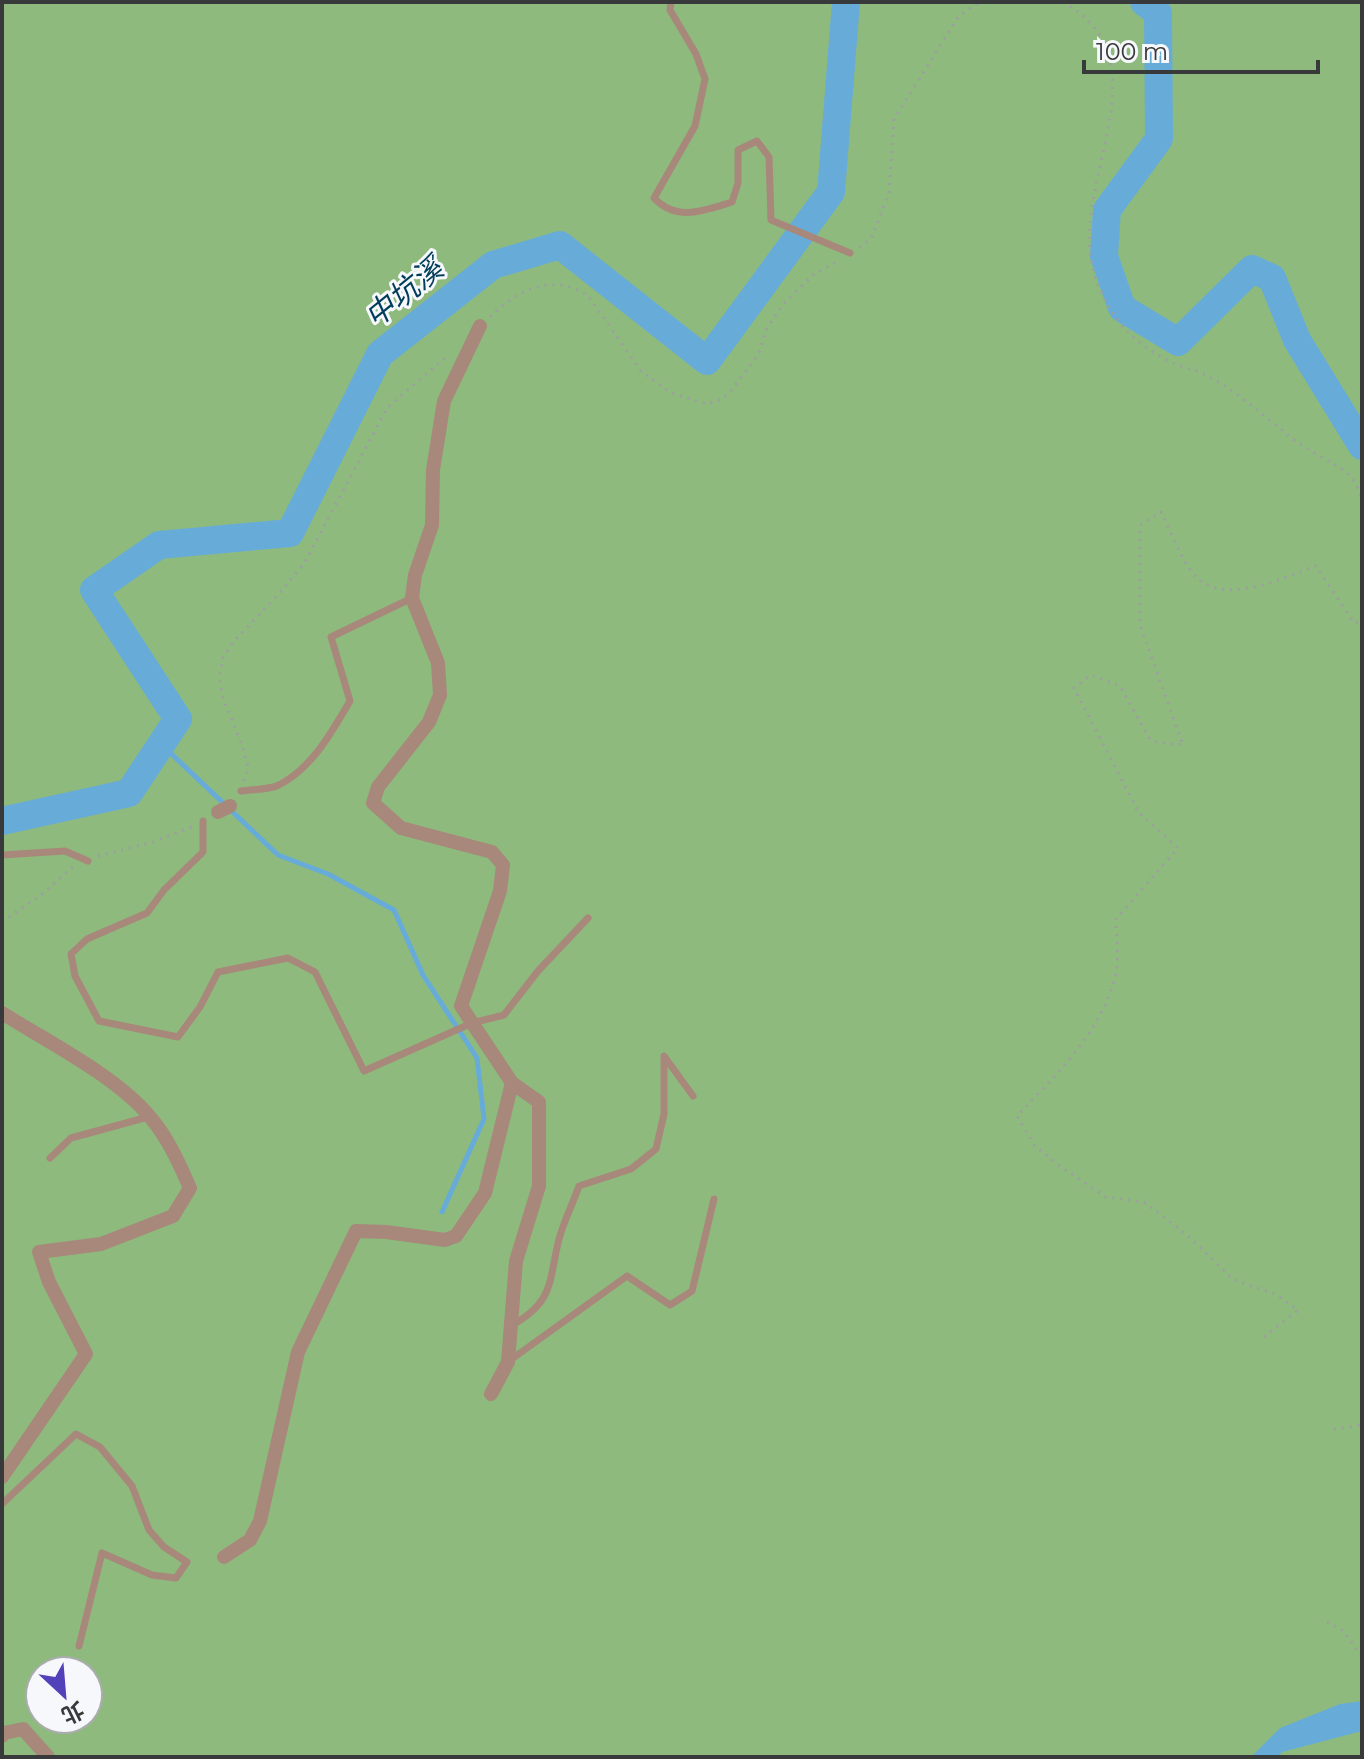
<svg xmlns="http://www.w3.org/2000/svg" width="1364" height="1759" font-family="Montserrat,'Noto Sans TC',sans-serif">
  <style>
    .forest { fill: #8eba7e; fill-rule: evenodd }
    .water { fill: #67acd9 }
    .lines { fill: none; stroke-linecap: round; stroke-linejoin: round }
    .stream { stroke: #67acd9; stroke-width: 5 }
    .river { stroke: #67acd9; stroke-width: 28 }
    .path { stroke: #9d9ea0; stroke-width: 3; stroke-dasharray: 2 6; stroke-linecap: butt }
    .lane { stroke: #a8887b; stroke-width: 7 }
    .street { stroke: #a8887b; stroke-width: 14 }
    .labels { text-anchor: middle; stroke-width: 6; stroke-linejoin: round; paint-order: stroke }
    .water-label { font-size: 30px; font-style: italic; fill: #013d5b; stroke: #f7f8fb }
  </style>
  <rect width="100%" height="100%" fill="#eaebee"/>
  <!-- forest -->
  <path class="forest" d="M2 2H1362V1757H2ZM40 1671H88V1719H40Z"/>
  <!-- water -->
  <path class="water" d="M1362 1701V1731L1282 1752 1278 1757H1251L1280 1728 1340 1704Z"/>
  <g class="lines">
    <!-- stream -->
    <path class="stream" d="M162 745 278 855 328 874 394 910 423 975 477 1058 484 1119 442 1212"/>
    <!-- river -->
    <g class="river">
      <path d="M1144 2 1158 13 1159 139 1107 210 1104 256 1122 308 1178 342 1252 269 1272 278 1297 340 1362 446"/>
      <path d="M2 821 129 793 178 719 94 590 159 545 290 533 380 354 493 265 560 245 707 361 831 192 846 2"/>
    </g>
    <!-- path -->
    <g class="path">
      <path d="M1063 2C1175 65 1057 193 1099 287 1116 325 1136 345 1173 363 1184 368 1197 370 1207 376 1238 391 1271 423 1300 444 1315 454 1332 462 1347 473 1354 478 1358 490 1362 498"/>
      <path d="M859 247 871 239 889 193 894 119 959 16 979 2"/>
      <path d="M490 317C518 290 554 271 589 297L641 371 671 393 707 404 720 400 729 393 759 354 765 332 782 305 813 275 840 260"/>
      <path d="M244 781 248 768 242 745 222 696 220 676 223 658 233 642 278 595 305 562 387 408 449 354"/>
      <path d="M98 856 153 842 194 826"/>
      <path d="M2 922 42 894 73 867"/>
      <path d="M1264 1337 1298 1310 1275 1294 1234 1280 1186 1234 1144 1202 1106 1197 1061 1167 1035 1146 1017 1116C1055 1076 1098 1036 1114 981 1120 963 1116 938 1116 919L1178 848 1139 813 1074 688 1091 675 1120 686 1151 741 1183 745 1140 625V525L1161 512C1170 530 1178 551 1189 568 1217 612 1280 578 1316 566L1354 623 1362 621"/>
      <path d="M1334 1429 1362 1425"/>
      <path d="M1327 1622 1344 1631 1362 1658"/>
    </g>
    <!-- lane -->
    <g class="lane">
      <path d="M671 2 670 10 696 54 705 79 695 126 654 198C677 222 703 211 732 202L738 183V150L757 141 769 157 771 220 850 253"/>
      <path d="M241 791C253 789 269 790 279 785 313 767 331 733 350 701L331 637 412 598"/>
      <path d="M203 821V852L164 890 147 913 87 939 71 954 75 976 99 1021 178 1037 200 1007 218 972 288 958 315 972 364 1071 472 1023 504 1015 538 971 588 918"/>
      <path d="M2 855 65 851 88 861"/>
      <path d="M50 1158 71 1138 148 1117"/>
      <path d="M511 1326C555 1301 548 1283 559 1239 564 1221 573 1203 579 1186L631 1169 656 1149 664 1114V1056L693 1096"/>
      <path d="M509 1361 627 1276 670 1305 692 1291 714 1199"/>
      <path d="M2 1504 76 1434 100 1447 132 1486 149 1530 164 1547 187 1562 176 1578 152 1575 102 1553 79 1646"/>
    </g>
    <!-- street -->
    <g class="street">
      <path d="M480 326 444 401 433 470 432 525 415 575 412 598 438 663 440 695 429 722 378 787 373 803 401 828 492 852 503 865 500 891 461 1006 512 1083 539 1102V1186L516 1261 508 1362 491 1394"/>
      <path d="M218 812 230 806"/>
      <path d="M2 1013C48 1042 116 1076 150 1117 168 1138 179 1163 190 1188L173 1216 101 1244 39 1252 49 1282 86 1354 2 1477"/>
      <path d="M224 1557 250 1540 260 1521 298 1352 356 1231 386 1232 445 1240 456 1236 485 1193 512 1083"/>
      <path d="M2 1736 4 1733 23 1729 48 1757"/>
    </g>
  </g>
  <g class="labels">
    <!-- water labels -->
    <g class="water-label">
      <text transform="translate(404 293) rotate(-39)" y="10">中坑溪</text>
    </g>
  </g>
  <!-- border -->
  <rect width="1364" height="1759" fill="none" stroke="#38393a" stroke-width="8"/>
  <!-- north arrow -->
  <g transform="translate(64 1695) rotate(154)"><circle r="38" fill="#f7f8fb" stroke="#abacae" stroke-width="2"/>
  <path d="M0-6L14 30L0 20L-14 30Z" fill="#5142b9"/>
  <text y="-12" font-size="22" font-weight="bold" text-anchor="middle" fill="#38393a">北</text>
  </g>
  <!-- scale -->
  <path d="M1084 60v12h234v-12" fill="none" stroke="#38393a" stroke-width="4"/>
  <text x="1096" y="60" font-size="24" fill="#38393a" stroke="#f7f8fb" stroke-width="6" paint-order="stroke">100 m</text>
</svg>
